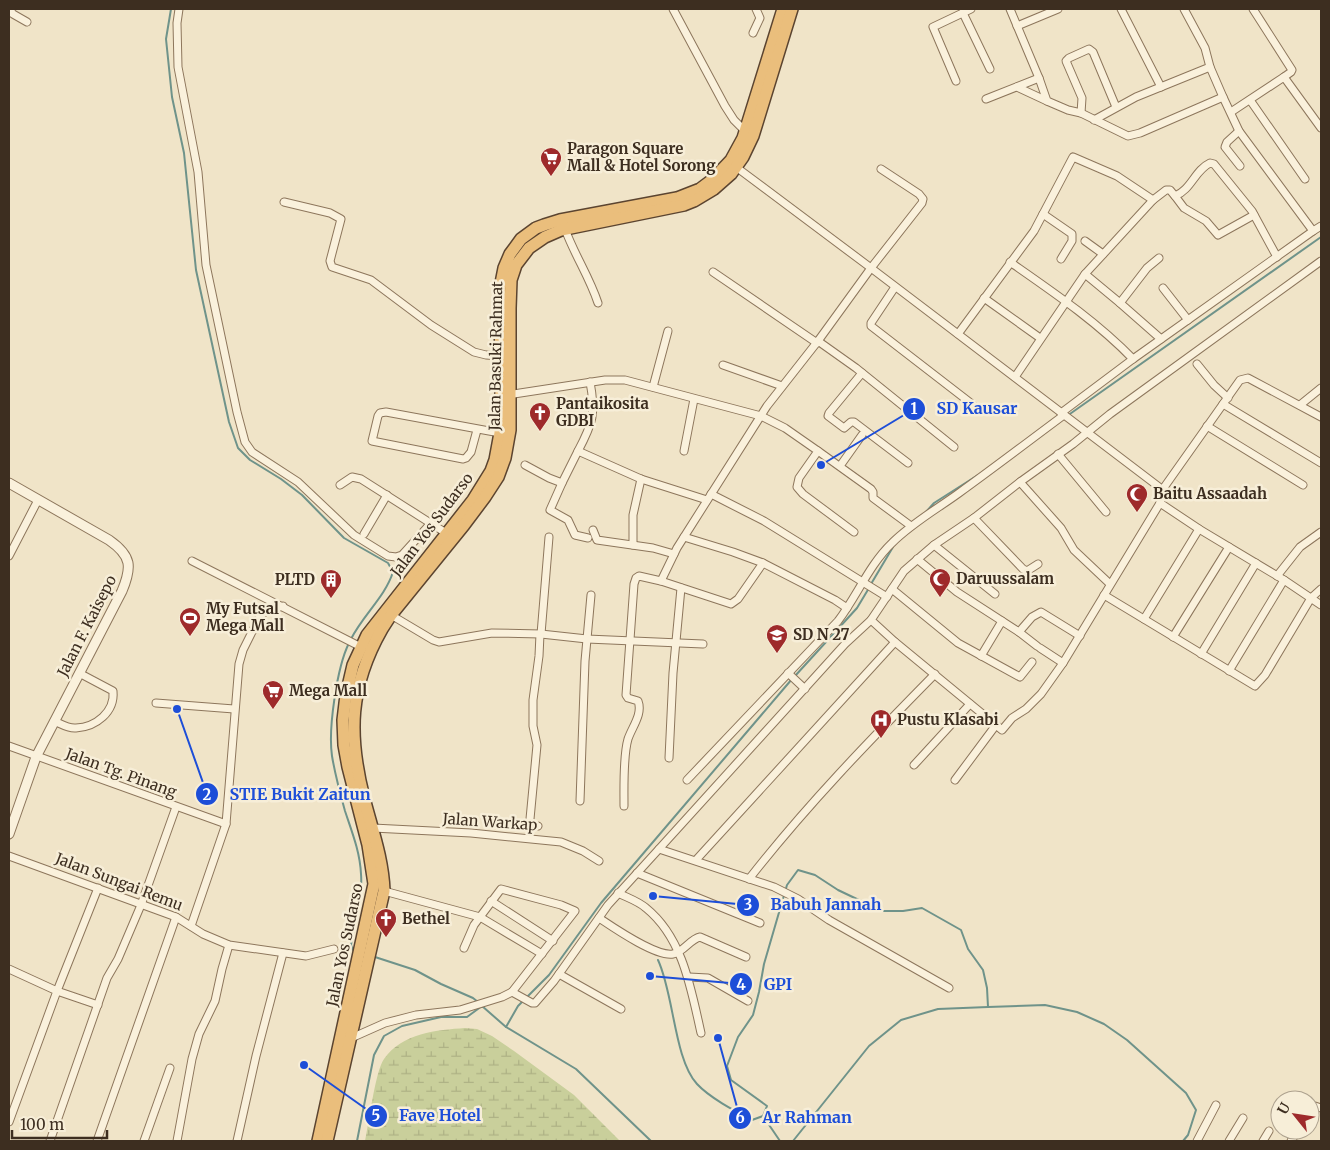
<svg xmlns="http://www.w3.org/2000/svg" width="1330" height="1150" font-family="Merriweather,serif">
  <style>
    .wetland { fill: url(#wetland-marsh) }
    .lines { fill: none; stroke-linecap: round; stroke-linejoin: round }
    .stream { stroke: #6f938a; stroke-width: 2 }
    .minor-casing { stroke: #8d765c; stroke-width: 9 }
    .tertiary-casing { stroke: #8d765c; stroke-width: 11 }
    .trunk-casing { stroke: #5b4430; stroke-width: 14 }
    .minor { stroke: #faf1dc; stroke-width: 7 }
    .tertiary { stroke: #faf1dc; stroke-width: 9 }
    .trunk { stroke: #eabe7c; stroke-width: 11 }
    .labels { text-anchor: middle; stroke-width: 5; stroke-linejoin: round; paint-order: stroke }
    .poi-label { font-size: 15px; font-weight: bold; fill: #3d2e20; stroke: #f7eed8; text-anchor: start }
    .street-label { font-size: 15px; fill: #3d2e20; stroke: #f7eed8 }
    .leader { fill: none; stroke: #1d4ed8; stroke-width: 2 }
    .callout-dot { fill: #1d4ed8; stroke: #f7eed8; stroke-width: 2 }
    .mark-label { font-size: 15px; text-anchor: middle; font-weight: bold; fill: #fff }
    .callout-label { font-size: 16px; text-anchor: middle; font-weight: bold; fill: #1d4ed8; stroke: #f7eed8; stroke-width: 5; stroke-linejoin: round; paint-order: stroke }
  </style>
  <defs>
    <pattern id="wetland-marsh" width="20" height="14" patternUnits="userSpaceOnUse" patternTransform="scale(1.25)"><rect width="20" height="14" fill="#c9cf9b"/><path d="M1 5h8M5 5V1M11 12h8M15 12V8" fill="none" stroke="#aeb285"/></pattern>
  </defs>
  <rect width="100%" height="100%" fill="#f0e4c8"/>
  <!-- wetland -->
  <path class="wetland" d="M465 1028 477 1029 492 1036 514 1051 574 1095 620 1141H365C369 1123 375 1072 384 1059 402 1033 437 1030 465 1028Z"/>
  <g class="lines">
    <!-- stream -->
    <g class="stream">
      <path d="M171 9 166 39 172 97 184 153 196 270 229 422 238 448 250 460 281 479 302 495 344 538 388 563 393 572C385 597 363 615 351 639"/>
      <path d="M1067 416 1321 237"/>
      <path d="M925 513 934 503 978 475"/>
      <path d="M871 584 893 547"/>
      <path d="M349 643C337 667 328 729 332 756 335 774 340 793 345 811 352 832 360 852 361 874 363 898 354 922 351 945L353 950"/>
      <path d="M795 676 857 608 869 588"/>
      <path d="M375 957 415 970 441 984 473 998 478 1002"/>
      <path d="M658 960C674 994 674 1059 697 1084 710 1098 735 1111 752 1120L763 1116"/>
      <path d="M526 998 549 975 601 903 792 679"/>
      <path d="M506 1027 576 1069 651 1141"/>
      <path d="M763 1116 767 1106 731 1080 727 1066 738 1037 753 1015 759 992 764 964 787 885 798 870 815 875 838 890 882 911H903L922 908 961 930 968 949 983 970 987 988 988 1007 1045 1005 1077 1012 1104 1024 1127 1040 1186 1093 1196 1110 1188 1135 1183 1141"/>
      <path d="M763 1116 780 1141"/>
      <path d="M357 1141 374 1055 384 1036 402 1026 441 1017H467L482 1006 506 1027 518 1006 523 1001"/>
      <path d="M793 1141 869 1046 901 1020 938 1009 988 1007"/>
    </g>
    <!-- minor casing -->
    <g class="minor-casing">
      <g id="minor">
        <path d="M9 9 13 14 27 22"/>
        <path d="M179 9 177 23 178 67 198 172 206 265 237 412 245 442 252 452 298 482 354 535 388 556 396 557 402 555 431 523"/>
        <path d="M673 9 725 106 734 120 746 132"/>
        <path d="M1010 9 1039 78 1047 101 1068 110 1081 113 1128 136 1140 133 1223 97 1239 131 1313 231 1321 226"/>
        <path d="M1121 9 1161 87"/>
        <path d="M1253 9 1292 70 1291 72 1284 77"/>
        <path d="M963 13 990 69"/>
        <path d="M1017 26 1058 9"/>
        <path d="M753 33 760 18 756 9"/>
        <path d="M1210 67 1223 97"/>
        <path d="M956 81 933 27 971 9"/>
        <path d="M1017 87 1047 101"/>
        <path d="M986 99 1039 78"/>
        <path d="M1250 100 1305 179"/>
        <path d="M1231 112 1284 77 1321 128"/>
        <path d="M1081 113 1082 98 1066 61 1069 58 1089 49 1093 52 1116 107"/>
        <path d="M1094 120 1136 97 1210 67 1205 48 1184 9"/>
        <path d="M1239 131 1227 142 1225 147 1240 166"/>
        <path d="M736 167 871 268 1163 490"/>
        <path d="M1175 196 1184 208 1206 221 1218 235 1254 215"/>
        <path d="M284 202 330 213 341 219 330 261 332 267 371 280 431 325 474 352 486 355 501 356"/>
        <path d="M1043 214 1072 234V241L1061 259"/>
        <path d="M565 229C575 256 589 276 598 303"/>
        <path d="M1085 241 1103 254"/>
        <path d="M1321 261 1110 414 1073 444 1020 482 974 518 934 545 904 571 871 620 895 642 1002 730 1012 718 1026 709 1041 694 1063 663 1160 503 1165 486 1240 380 1248 378 1321 417"/>
        <path d="M1010 262C1053 292 1096 321 1133 359"/>
        <path d="M713 272 817 343"/>
        <path d="M1085 274 1120 303 1147 268 1159 258"/>
        <path d="M895 287 871 323V326L972 404"/>
        <path d="M1163 288 1188 320"/>
        <path d="M984 298 1040 338"/>
        <path d="M1120 303 1161 339"/>
        <path d="M958 334 1034 231 1073 157 1117 176 1153 200"/>
        <path d="M818 341 856 368 954 447"/>
        <path d="M1197 364 1214 385 1228 398"/>
        <path d="M723 365 782 386"/>
        <path d="M862 373 829 413 828 416 844 428 851 422H854L908 463"/>
        <path d="M1015 377 1085 274 1153 200 1166 190H1170L1175 196C1191 190 1195 170 1210 163L1214 164 1252 211 1277 257"/>
        <path d="M653 387 668 331"/>
        <path d="M507 395 605 380H625L761 416 785 428 818 451 799 478 797 487 803 494 854 532"/>
        <path d="M1223 404 1321 463"/>
        <path d="M1300 405 1321 388"/>
        <path d="M1061 413 1133 359 1313 231"/>
        <path d="M1207 426 1303 485"/>
        <path d="M477 430 471 452 466 458 463 459 372 441 378 416 380 413 386 412 500 433"/>
        <path d="M578 451C593 423 596 413 590 382"/>
        <path d="M684 451 694 399"/>
        <path d="M818 451 871 489 873 492V498L911 526"/>
        <path d="M1058 454 1106 512"/>
        <path d="M525 465 549 478 562 483 578 451 641 479 707 500"/>
        <path d="M840 466 862 435"/>
        <path d="M1020 482 1061 528 1074 550 1110 584"/>
        <path d="M562 483 550 510 568 520 575 535 588 538"/>
        <path d="M340 485 352 477 361 479 446 533"/>
        <path d="M711 494 764 521 887 597"/>
        <path d="M1160 503 1199 529 1284 580 1321 605"/>
        <path d="M974 518 1023 569 1027 571 1038 564"/>
        <path d="M593 530 597 540 653 548 674 554"/>
        <path d="M364 534 387 495"/>
        <path d="M684 537 733 552 763 563 835 600 847 608"/>
        <path d="M633 545V515L641 479"/>
        <path d="M934 545 995 594"/>
        <path d="M9 556 38 500"/>
        <path d="M917 559 957 592 1019 632 1032 617 1041 612 1080 636"/>
        <path d="M192 561 363 648"/>
        <path d="M1277 576 1300 547 1321 532"/>
        <path d="M661 581 677 548 767 406 818 341 871 268 922 203 923 199 919 194 881 169"/>
        <path d="M892 589 958 643 1020 677 1032 662"/>
        <path d="M1104 595 1255 686 1265 675 1311 598 1321 589"/>
        <path d="M391 615 433 640 439 642 492 633 541 634 587 639 703 644"/>
        <path d="M1144 619 1199 529"/>
        <path d="M1019 632 1037 646"/>
        <path d="M541 634 549 537"/>
        <path d="M1173 637 1229 547"/>
        <path d="M1040 648 1063 663"/>
        <path d="M1201 654 1256 563"/>
        <path d="M981 656 1002 621"/>
        <path d="M1229 671 1284 580"/>
        <path d="M788 673 805 689"/>
        <path d="M156 703 234 709"/>
        <path d="M54 721C61 724 69 729 76 728 96 727 115 712 113 691L79 673"/>
        <path d="M9 746 226 824"/>
        <path d="M669 758 673 673 681 588"/>
        <path d="M914 765 970 704"/>
        <path d="M687 780 838 621C857 596 869 565 892 543 912 523 937 509 959 493 995 467 1029 441 1064 415"/>
        <path d="M955 780 996 725"/>
        <path d="M580 801 585 661 591 595"/>
        <path d="M624 806C624 787 623 756 628 739 632 727 643 714 638 701L628 698 626 695 634 584 636 578 639 576 661 581 731 604 738 599 763 563"/>
        <path d="M538 826 531 824 530 819 537 745 533 726V700L539 656 540 634"/>
        <path d="M373 828 471 833 561 842 583 851 599 861"/>
        <path d="M659 849 845 644 871 620"/>
        <path d="M9 856 176 917 203 934 229 945 306 956 334 949"/>
        <path d="M696 860 895 642"/>
        <path d="M637 873 760 923"/>
        <path d="M749 879C806 806 870 740 935 674"/>
        <path d="M98 888 57 991 98 1005"/>
        <path d="M384 891 480 917 542 954"/>
        <path d="M618 893C628 898 638 901 646 908 683 938 691 989 701 1033"/>
        <path d="M491 901 553 941"/>
        <path d="M599 918C614 928 656 957 673 954 684 952 690 939 700 937L746 957"/>
        <path d="M191 926 226 824 239 664 243 650 260 616 265 612 283 606"/>
        <path d="M464 948 474 925 501 889 561 905 575 911 512 992"/>
        <path d="M9 969 57 991 9 1122"/>
        <path d="M559 974 621 1009"/>
        <path d="M689 977 708 978 748 1001"/>
        <path d="M349 1039 385 1023 416 1015 460 1010 502 997 512 992 532 1003H535L554 981 608 905 659 849 774 887 798 899 829 920 949 988"/>
        <path d="M1310 1110 1315 1106 1321 1108"/>
        <path d="M50 1141 107 978 118 959 141 905 176 807"/>
        <path d="M97 1141 176 917"/>
        <path d="M144 1141 170 1068"/>
        <path d="M177 1141 192 1059 199 1034 215 1001 222 969 229 945"/>
        <path d="M237 1141 256 1056 283 953"/>
        <path d="M1197 1141 1216 1105"/>
        <path d="M1229 1141 1243 1118"/>
        <path d="M1263 1141 1269 1131"/>
        <path d="M1291 1141 1298 1130"/>
      </g>
    </g>
    <!-- tertiary casing -->
    <g class="tertiary-casing">
      <path id="tertiary" d="M9 483 109 540C132 556 132 567 122 591L36 757 9 834"/>
    </g>
    <!-- trunk casing -->
    <g class="trunk-casing">
      <g id="trunk">
        <path d="M318 1141 374 884 368 845 348 767 344 745 343 720 346 695 353 665 367 635 473 500 491 471 495 460 500 433 501 396 500 288 504 268 510 254 521 239 536 228 544 225 560 220 677 198 700 189 712 180 731 160 743 138 783 9"/>
        <path d="M327 1141 384 891C383 859 372 829 364 798 348 735 349 687 382 629L391 615 464 525 485 497 498 477 505 458 510 430V308L511 280 516 265 529 248 545 237 561 230 684 205 694 201 714 189 731 174 743 157 753 136 792 9"/>
      </g>
    </g>
    <!-- minor -->
    <use href="#minor" class="minor"/>
    <!-- tertiary -->
    <use href="#tertiary" class="tertiary"/>
    <!-- trunk -->
    <use href="#trunk" class="trunk"/>
  </g>
  <!-- icons -->
  <defs>
    <g id="supermarket-pin" transform="scale(1.125)"><path d="M0 17L-7.5 6A9.5 9.5 0 1 1 7.5 6Z" fill="#9e2a2b" stroke="#f7eed8"/><path d="M-6-5.5h2.5l.6 2H6L4.5 2H-2.5L-4.4-4H-6ZM-1.5 3.2a1.3 1.3 0 1 0 .1 0ZM3 3.2a1.3 1.3 0 1 0 .1 0Z" fill="#fff"/></g>
    <g id="church-pin" transform="scale(1.125)"><path d="M0 17L-7.5 6A9.5 9.5 0 1 1 7.5 6Z" fill="#9e2a2b" stroke="#f7eed8"/><path d="M-1.2-6h2.4v3.5h3.3v2.4h-3.3V6h-2.4V-.1h-3.3v-2.4h3.3Z" fill="#fff"/></g>
    <g id="mosque-pin" transform="scale(1.125)"><path d="M0 17L-7.5 6A9.5 9.5 0 1 1 7.5 6Z" fill="#9e2a2b" stroke="#f7eed8"/><path d="M3.5-4.9A6 6 0 1 0 3.5 4.9A5 5 0 1 1 3.5-4.9Z" fill="#fff"/></g>
    <g id="building-pin" transform="scale(1.125)"><path d="M0 17L-7.5 6A9.5 9.5 0 1 1 7.5 6Z" fill="#9e2a2b" stroke="#f7eed8"/><path d="M-4-6H4V6H1V3H-1V6H-4ZM-2.5-4.3h1.7v1.8h-1.7ZM.8-4.3h1.7v1.8H.8ZM-2.5-1h1.7V.8h-1.7ZM.8-1h1.7V.8H.8Z" fill="#fff"/></g>
    <g id="stadium-pin" transform="scale(1.125)"><path d="M0 17L-7.5 6A9.5 9.5 0 1 1 7.5 6Z" fill="#9e2a2b" stroke="#f7eed8"/><path d="M0-5a6.5 5 0 1 0 0 10a6.5 5 0 1 0 0-10ZM-3.5-1.8h7v3.6h-7Z" fill="#fff"/></g>
    <g id="school-pin" transform="scale(1.125)"><path d="M0 17L-7.5 6A9.5 9.5 0 1 1 7.5 6Z" fill="#9e2a2b" stroke="#f7eed8"/><path d="M0-5L7-2L0 1L-7-2ZM-4 1L0 2.5L4 1V4Q0 6-4 4Z" fill="#fff"/></g>
    <g id="hospital-pin" transform="scale(1.125)"><path d="M0 17L-7.5 6A9.5 9.5 0 1 1 7.5 6Z" fill="#9e2a2b" stroke="#f7eed8"/><path d="M-5-5h3v3.5h4V-5h3V5h-3V1.5h-4V5h-3Z" fill="#fff"/></g>
  </defs>
  <g fill-rule="evenodd">
    <use href="#supermarket-pin" x="551" y="158"/>
    <use href="#church-pin" x="540" y="413"/>
    <use href="#mosque-pin" x="1137" y="494"/>
    <use href="#mosque-pin" x="940" y="579"/>
    <use href="#building-pin" x="331" y="580"/>
    <use href="#stadium-pin" x="190" y="618"/>
    <use href="#school-pin" x="777" y="635"/>
    <use href="#supermarket-pin" x="273" y="691"/>
    <use href="#hospital-pin" x="881" y="720"/>
    <use href="#church-pin" x="386" y="919"/>
  </g>
  <g class="labels">
    <!-- poi labels -->
    <g class="poi-label">
      <text x="567" y="154">Paragon Square<tspan x="567" dy="17">Mall &amp; Hotel Sorong</tspan></text>
      <text x="556" y="409">Pantaikosita<tspan x="556" dy="17">GDBI</tspan></text>
      <text x="1153" y="499">Baitu Assaadah</text>
      <text x="956" y="584">Daruussalam</text>
      <text x="315" y="585" text-anchor="end">PLTD</text>
      <text x="206" y="614">My Futsal<tspan x="206" dy="17">Mega Mall</tspan></text>
      <text x="793" y="640">SD N 27</text>
      <text x="289" y="696">Mega Mall</text>
      <text x="897" y="725">Pustu Klasabi</text>
      <text x="402" y="924">Bethel</text>
    </g>
    <!-- street labels -->
    <g class="street-label">
      <text transform="translate(496 356) rotate(-89)" y="5">Jalan Basuki Rahmat</text>
      <text transform="translate(432 525) rotate(-53)" y="5">Jalan Yos Sudarso</text>
      <text transform="translate(87 626) rotate(-63)" y="5">Jalan F. Kaisepo</text>
      <text transform="translate(121 773) rotate(20)" y="5">Jalan Tg. Pinang</text>
      <text transform="translate(490 822) rotate(4)" y="5">Jalan Warkap</text>
      <text transform="translate(119 882) rotate(21)" y="5">Jalan Sungai Remu</text>
      <text transform="translate(345 945) rotate(-78)" y="5">Jalan Yos Sudarso</text>
    </g>
  </g>
  <!-- callouts -->
  <path class="leader" d="M821 465L914 409M177 709L207 794M653 896L748 905M650 976L741 984M304 1065L376 1116M718 1038L740 1118"/>
  <g class="callout-dot">
    <circle cx="821" cy="465" r="5"/>
    <circle cx="177" cy="709" r="5"/>
    <circle cx="653" cy="896" r="5"/>
    <circle cx="650" cy="976" r="5"/>
    <circle cx="304" cy="1065" r="5"/>
    <circle cx="718" cy="1038" r="5"/>
    <circle cx="914" cy="409" r="12"/>
    <circle cx="207" cy="794" r="12"/>
    <circle cx="748" cy="905" r="12"/>
    <circle cx="741" cy="984" r="12"/>
    <circle cx="376" cy="1116" r="12"/>
    <circle cx="740" cy="1118" r="12"/>
  </g>
  <g class="mark-label">
    <text x="914" y="414">1</text>
    <text x="207" y="800">2</text>
    <text x="748" y="910">3</text>
    <text x="741" y="990">4</text>
    <text x="376" y="1121">5</text>
    <text x="740" y="1123">6</text>
  </g>
  <g class="callout-label">
    <text x="977" y="414">SD Kausar</text>
    <text x="300" y="800">STIE Bukit Zaitun</text>
    <text x="826" y="910">Babuh Jannah</text>
    <text x="778" y="990">GPI</text>
    <text x="440" y="1121">Fave Hotel</text>
    <text x="807" y="1123">Ar Rahman</text>
  </g>
  <!-- border -->
  <rect width="1330" height="1150" fill="none" stroke="#3d2e20" stroke-width="20"/>
  <!-- north arrow -->
  <g transform="translate(1295 1115) rotate(300)"><circle r="24" fill="#f7eed8" stroke="#ada18e"/>
  <path d="M0-4L9 19L0 12L-9 19Z" fill="#9e2a2b"/>
  <text y="-8" font-size="14" font-weight="bold" text-anchor="middle" fill="#3d2e20">U</text>
  </g>
  <!-- scale -->
  <path d="M12 1130v8h95v-8" fill="none" stroke="#3d2e20" stroke-width="2.5"/>
  <text x="20" y="1130" font-size="15" fill="#3d2e20" stroke="#f7eed8" stroke-width="4" paint-order="stroke">100 m</text>
</svg>
